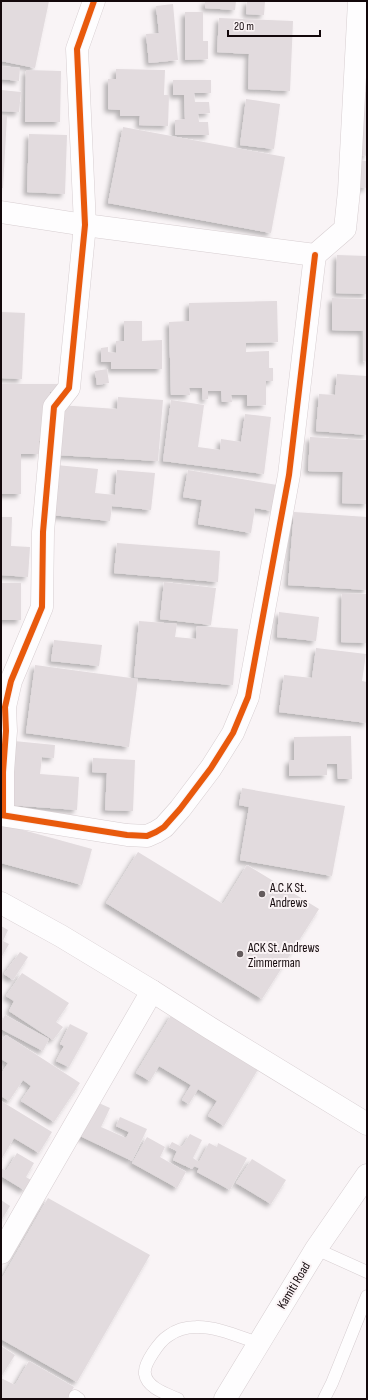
<svg xmlns="http://www.w3.org/2000/svg" width="368" height="1400" font-family="'Sofia Sans Condensed',sans-serif">
  <style>
    .building { fill: #e2dbde; filter: url(#shadow) }
    .lines { fill: none; stroke-linecap: round; stroke-linejoin: round }
    .lane-casing { stroke: #d7ced1; stroke-width: 13 }
    .street-casing { stroke: #d7ced1; stroke-width: 23 }
    .secondary-casing { stroke: #d7ced1; stroke-width: 23 }
    .lane { stroke: #fefdfe; stroke-width: 12 }
    .street { stroke: #fefdfe; stroke-width: 22 }
    .secondary { stroke: #fefdfe; stroke-width: 22 }
    .cycleway-casing { stroke: #faf3f5; stroke-width: 8 }
    .cycleway { stroke: #e8590c; stroke-width: 6 }
    .poi-dot { fill: #645b5d; stroke: #faf3f5; stroke-width: 1.5 }
    .labels { text-anchor: middle; stroke-width: 4; stroke-linejoin: round; paint-order: stroke }
    .poi-label { font-size: 13px; fill: #13080b; stroke: #faf3f5; text-anchor: start }
    .street-label { font-size: 13px; fill: #13080b; stroke: #faf3f5 }
  </style>
  <defs>
    <filter id="shadow"><feDropShadow dx="-3.5" dy="3.5" stdDeviation="2" flood-color="#0004"/></filter>
  </defs>
  <rect width="100%" height="100%" fill="#f9f4f6"/>
  <!-- building -->
  <g class="building">
    <path d="M1 1H49L35 68 1 61Z"/>
    <path d="M205 1H236L235 10 205 8Z"/>
    <path d="M247 1H265L264 15 246 14Z"/>
    <path d="M173 4 178 60 149 63 146 34 159 33 156 6Z"/>
    <path d="M185 12H203V41H208V59L185 60Z"/>
    <path d="M219 18 293 21 290 91 248 89 249 54 217 52Z"/>
    <path d="M1 66 20 68 19 81 1 79Z"/>
    <path d="M116 69 165 70 164 95H169L168 126 139 125 140 116H120V110L108 109V79H116Z"/>
    <path d="M26 70 61 71 60 122H25Z"/>
    <path d="M173 80H211V93H194L195 102H209L210 113 198 114 199 122H208L209 135H175V120L185 119 184 95H173Z"/>
    <path d="M1 90 21 92 19 112 1 111Z"/>
    <path d="M364 92H367V156L359 155Z"/>
    <path d="M246 99 280 104 274 149 240 145Z"/>
    <path d="M1 116H7L3 188H1Z"/>
    <path d="M123 127 285 157 271 233 108 203Z"/>
    <path d="M29 134 67 135 65 194 27 192Z"/>
    <path d="M356 160 367 161V188L355 187Z"/>
    <path d="M337 255 367 256V294L336 293Z"/>
    <path d="M332 298 367 299V362L363 361V331L332 330Z"/>
    <path d="M277 301 278 342 246 343V352L269 351V368H273V381H266V405L247 406V395H231L232 402H222L221 391H208V399L203 400 202 388H189L190 395H171L169 322 189 321V303Z"/>
    <path d="M1 312 25 313 22 379 1 378Z"/>
    <path d="M124 321H142V341L162 340V369H111V362H101V348L108 347V352L116 353V341H124Z"/>
    <path d="M107 369 109 383 97 385 95 371Z"/>
    <path d="M337 374 367 376V435L316 431 319 394 335 395Z"/>
    <path d="M1 384H61V392H50L49 413H42V423L51 441H39V454H21V494H1Z"/>
    <path d="M118 397 163 400 158 461 56 455 59 405 117 409Z"/>
    <path d="M171 400 204 405 198 447 220 450 221 439 241 442 245 414 271 417 264 474 163 461Z"/>
    <path d="M310 437 367 440V504L342 503 343 472 308 471Z"/>
    <path d="M56 465 98 469 95 493 115 495 117 470 155 473 151 510 112 506 110 521 51 515Z"/>
    <path d="M188 470 277 485 272 511 255 508 251 533 198 524 202 500 183 497Z"/>
    <path d="M294 512 367 517V590L288 585Z"/>
    <path d="M1 517H12L11 546 30 547 28 577 1 575Z"/>
    <path d="M117 543 220 551 218 582 114 573Z"/>
    <path d="M164 582 216 588 211 625 160 619Z"/>
    <rect x="1" y="583" width="20" height="37"/>
    <path d="M342 593 367 594V643L341 642Z"/>
    <path d="M279 612 319 617 316 641 277 637Z"/>
    <path d="M139 621 177 624 175 637 196 639 197 626 238 629 233 685 134 677Z"/>
    <path d="M54 640 102 645 99 666 51 661Z"/>
    <path d="M316 648 366 654 362 681 367 682V723L279 712 284 675 312 678Z"/>
    <path d="M35 665 138 679 129 747 26 733Z"/>
    <path d="M351 736 352 779H338L337 764H327V775L289 776V760H294V737Z"/>
    <path d="M14 741 55 745 54 758 42 757 40 774 79 777 77 810 9 805Z"/>
    <path d="M93 758 135 760 133 811 105 810 107 773 92 772Z"/>
    <path d="M242 788 345 806 332 876 240 860 249 807 239 805Z"/>
    <path d="M1 824 92 849 82 885 1 863Z"/>
    <path d="M138 852 223 904 247 865 319 909 262 999 106 903Z"/>
    <path d="M1 926 8 930 3 941 9 944 1 958Z"/>
    <path d="M20 952 28 957 13 980 4 974Z"/>
    <path d="M22 973 69 1003 56 1022 63 1027 53 1040 9 1011 14 1001 6 996Z"/>
    <path d="M172 1014 260 1066 224 1126 208 1116 217 1101 198 1089 189 1104 182 1100 191 1085 159 1066 150 1081 136 1073Z"/>
    <path d="M5 1015 49 1039 43 1051 1 1029V1023Z"/>
    <path d="M70 1024 88 1033 69 1067 56 1061 64 1046 60 1044Z"/>
    <path d="M6 1035 80 1083 54 1122 21 1101 31 1086 23 1080 9 1101 1 1096V1074L8 1063 1 1059V1042Z"/>
    <path d="M90 1099 110 1108 101 1127 126 1138 129 1132 116 1126 120 1117 147 1129 132 1161 74 1133Z"/>
    <path d="M1 1101 52 1132 39 1153 14 1138 1 1160Z"/>
    <path d="M190 1134 202 1140 193 1158 199 1162 209 1143 217 1147 218 1143 247 1158 230 1190 197 1172 199 1168 194 1166 192 1169 173 1160 177 1151 169 1147 172 1142 182 1147Z"/>
    <path d="M147 1137 165 1147 160 1157 186 1172 177 1188 132 1163Z"/>
    <path d="M17 1153 34 1163 26 1177 31 1180 24 1190 1 1176V1168L6 1171Z"/>
    <path d="M252 1159 286 1180 271 1204 236 1183Z"/>
    <path d="M48 1198 150 1255 77 1382 1 1339V1280Z"/>
    <path d="M1 1200 10 1206 1 1221Z"/>
    <path d="M1 1346 15 1355 1 1377Z"/>
    <path d="M29 1361 74 1387 67 1399H1V1378L15 1385Z"/>
  </g>
  <g class="lines">
    <!-- lane casing -->
    <g class="lane-casing">
      <g id="lane">
        <path d="M316 1249 367 1272"/>
        <path d="M75 1396 79 1399"/>
        <path d="M178 1399C167 1394 147 1388 145 1374 143 1364 160 1341 168 1336 176 1330 187 1327 196 1327 215 1326 240 1337 258 1343"/>
        <path d="M324 1399 332 1383 367 1296"/>
      </g>
    </g>
    <!-- street casing -->
    <g class="street-casing">
      <g id="street">
        <path d="M1 212 85 225 315 255 345 229 349 191 359 1"/>
        <path d="M1 815 127 835 147 836 156 832 164 827 180 809 211 768 233 733 248 697 289 475 315 255"/>
        <path d="M3 815V772L6 731 5 707 11 681 42 607 43 532 54 407 69 388 85 225 77 49 94 1"/>
        <path d="M1 903 61 936 152 991 210 1028 367 1124"/>
        <path d="M1 1253 152 991"/>
      </g>
    </g>
    <!-- secondary casing -->
    <g class="secondary-casing">
      <path id="secondary" d="M225 1399 316 1249 367 1175"/>
    </g>
    <!-- lane -->
    <use href="#lane" class="lane"/>
    <!-- street -->
    <use href="#street" class="street"/>
    <!-- secondary -->
    <use href="#secondary" class="secondary"/>
    <!-- cycleway casing -->
    <g class="cycleway-casing">
      <g id="cycleway">
        <path d="M1 815 127 835 147 836 156 832 164 827 180 809 211 768 233 733 248 697 289 475 315 255"/>
        <path d="M3 815V772L6 731 5 707 11 681 42 607 43 532 54 407 69 388 85 225 77 49 94 1"/>
      </g>
    </g>
    <!-- cycleway -->
    <use href="#cycleway" class="cycleway"/>
  </g>
  <!-- markers -->
  <g class="poi-dot">
    <circle cx="262" cy="894" r="4"/>
    <circle cx="240" cy="954" r="4"/>
  </g>
  <g class="labels">
    <!-- poi labels -->
    <g class="poi-label">
      <text x="270" y="892">A.C.K St.<tspan x="270" dy="15">Andrews</tspan></text>
      <text x="248" y="952">ACK St. Andrews<tspan x="248" dy="15">Zimmerman</tspan></text>
    </g>
    <!-- street labels -->
    <g class="street-label">
      <text transform="translate(293 1285) rotate(-59)" y="5">Kamiti Road</text>
    </g>
  </g>
  <!-- border -->
  <rect width="368" height="1400" fill="none" stroke="#13080b" stroke-width="4"/>
  <!-- scale -->
  <path d="M228 30v6h92v-6" fill="none" stroke="#13080b" stroke-width="2"/>
  <text x="234" y="30" font-size="12" fill="#13080b" stroke="#faf3f5" stroke-width="3" paint-order="stroke">20 m</text>
</svg>
